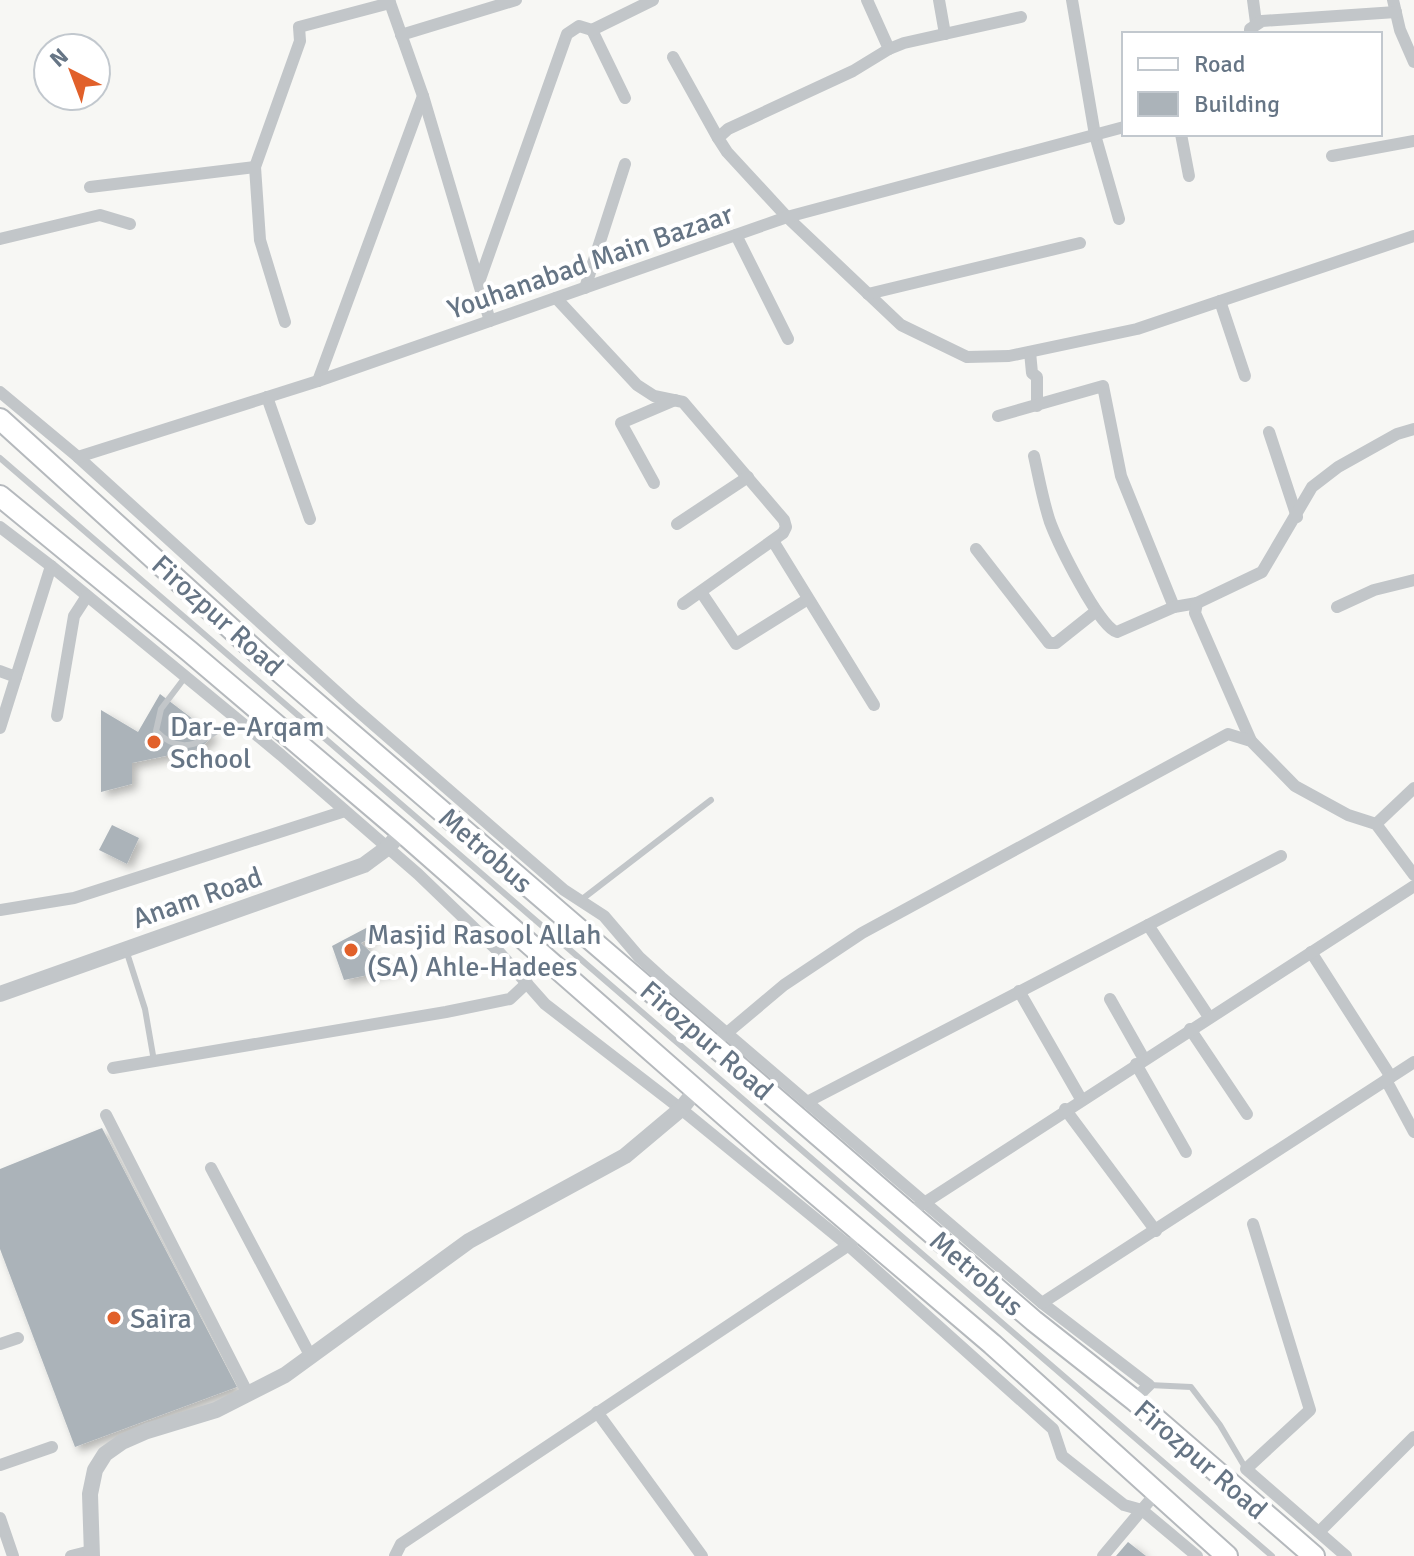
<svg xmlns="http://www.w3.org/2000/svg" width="1414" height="1556" font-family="Signika,sans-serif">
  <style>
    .building { fill: #abb3b9; filter: url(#shadow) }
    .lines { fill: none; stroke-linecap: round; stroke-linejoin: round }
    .primary-casing { stroke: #b5b9bd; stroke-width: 24 }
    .service { stroke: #c2c6c9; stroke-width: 6 }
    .minor { stroke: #c2c6c9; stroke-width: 12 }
    .tertiary { stroke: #c2c6c9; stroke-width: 16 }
    .primary { stroke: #fff; stroke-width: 20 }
    .poi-dot { fill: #e1602a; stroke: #fff; stroke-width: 3 }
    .labels { text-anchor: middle; stroke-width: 8; stroke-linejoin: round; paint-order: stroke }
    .street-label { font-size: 28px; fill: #667585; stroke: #fff }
    .poi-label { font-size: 28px; fill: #667585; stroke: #fff; text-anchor: start }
  </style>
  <defs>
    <filter id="shadow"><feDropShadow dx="5" dy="5" stdDeviation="4" flood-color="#0004"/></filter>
  </defs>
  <rect width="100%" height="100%" fill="#f7f7f4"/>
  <!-- building -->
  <g class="building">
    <path d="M160 694 214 735 199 749 132 763V784L101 792V710L138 732Z"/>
    <path d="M112 825 139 838 127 864 99 850Z"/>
    <path d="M368 927 376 935 361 943 377 958 392 955 397 969 344 980 332 946Z"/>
    <path d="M102 1128 237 1387 75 1447 0 1249V1169Z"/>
    <path d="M1128 1542 1146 1556H1116Z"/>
  </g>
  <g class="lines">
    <!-- primary casing -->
    <g class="primary-casing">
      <g id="primary">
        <path d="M0 419 259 654 1034 1321 1134 1400 1314 1556"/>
        <path d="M0 496 189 651 402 832 771 1156 992 1344 1227 1556"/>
      </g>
    </g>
    <!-- service -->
    <g class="service">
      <path d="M0 458 1272 1556"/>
      <path d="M186 676 161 709 156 731C186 761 206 737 236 718"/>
      <path d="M581 900 711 800"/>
      <path d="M127 953 145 1009 154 1061"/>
      <path d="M1149 1385 1191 1387 1220 1425 1246 1469"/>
    </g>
    <!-- minor -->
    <g class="minor">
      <path d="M389 0 423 96 490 321"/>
      <path d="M867 0 889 49"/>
      <path d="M939 0 945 34"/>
      <path d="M1072 0 1095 135 1119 219"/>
      <path d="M1253 0 1256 23"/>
      <path d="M1393 0 1400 30 1414 62"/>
      <path d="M1021 17 904 43 889 49 853 71 728 129 718 138 727 152 787 217 901 325 967 357 1009 356 1137 329 1414 236"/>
      <path d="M592 30 625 98"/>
      <path d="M1250 34V29L1262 21 1396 12"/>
      <path d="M401 35 516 0"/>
      <path d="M673 57 718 138"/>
      <path d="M1181 134 1189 176"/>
      <path d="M1332 156 1414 141"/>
      <path d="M90 187 255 167"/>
      <path d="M736 235 788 339"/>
      <path d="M0 239 100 215 130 224"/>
      <path d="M479 282 567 34 579 26 592 30 653 0"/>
      <path d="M585 288 625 164"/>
      <path d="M868 294 1080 243"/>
      <path d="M556 298 637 385 654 396 683 402 784 520 786 527 783 533 683 604"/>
      <path d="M1220 301 1245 376"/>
      <path d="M285 322 260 240 255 167 300 41 299 27 390 3"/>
      <path d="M1030 352 1032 373 1037 377V406"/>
      <path d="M318 381 423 96"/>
      <path d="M0 392 78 457 351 705 564 890 604 916 639 957 661 977 1042 1303 1149 1385 1134 1400"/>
      <path d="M267 397 310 519"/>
      <path d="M998 416 1103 386 1121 476 1174 607"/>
      <path d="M1269 432 1297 517"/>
      <path d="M1034 456C1039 478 1043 501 1050 522 1058 543 1099 628 1117 632L1174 607 1197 603"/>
      <path d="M78 457 318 381 787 217 1124 127"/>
      <path d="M654 483 621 423 675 400"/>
      <path d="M677 524 748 477"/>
      <path d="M0 527 51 566 281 755 418 874 498 951 545 1004 681 1109 849 1246 1053 1429 1062 1456 1124 1505 1142 1510 1197 1556"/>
      <path d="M773 541 874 705"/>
      <path d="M976 549 1049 643H1056L1095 612"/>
      <path d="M701 592 736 644 808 599"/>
      <path d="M1337 607 1374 590 1414 580"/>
      <path d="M0 671 16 677 51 566"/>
      <path d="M57 716 74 616 87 596"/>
      <path d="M0 728 16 677"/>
      <path d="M1251 741 1195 613 1197 603 1262 572 1312 487 1338 467 1397 434 1414 429"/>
      <path d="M1376 824 1414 788"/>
      <path d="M0 910 74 898 345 811"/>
      <path d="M1148 925 1209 1017"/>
      <path d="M1311 952 1391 1077"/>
      <path d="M1019 991 1081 1099"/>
      <path d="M1110 999 1144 1059"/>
      <path d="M1190 1029 1247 1114"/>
      <path d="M721 1038 784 985 862 933 1228 734 1251 741 1295 786 1348 815 1376 824 1414 875"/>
      <path d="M1136 1064 1186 1152"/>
      <path d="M113 1068 446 1012 510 999 527 983"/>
      <path d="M1386 1080 1414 1132"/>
      <path d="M807 1102 1281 856"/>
      <path d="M1065 1109 1156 1231"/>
      <path d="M106 1115 248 1394"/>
      <path d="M211 1168 311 1357"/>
      <path d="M918 1207 1414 886"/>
      <path d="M1253 1224 1310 1410 1246 1469 1346 1556"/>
      <path d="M1042 1303 1414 1062"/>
      <path d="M0 1344 18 1338"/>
      <path d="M597 1412 702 1556"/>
      <path d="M0 1465 52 1447"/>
      <path d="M0 1518 13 1556"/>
      <path d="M1319 1532 1414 1437"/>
      <path d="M71 1556 91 1551"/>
      <path d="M395 1556 401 1544 852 1243"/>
      <path d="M1103 1556 1156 1493"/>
    </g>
    <!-- tertiary -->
    <g class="tertiary">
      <path d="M0 994 364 865 387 848 402 832"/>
      <path d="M92 1556 90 1494 95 1470 105 1454 122 1442 147 1431 216 1410 285 1375 469 1241 625 1156 681 1109 696 1090"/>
    </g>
    <!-- primary -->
    <use href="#primary" class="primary"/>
  </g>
  <!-- markers -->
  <g class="poi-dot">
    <circle cx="154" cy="742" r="8"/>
    <circle cx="351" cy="950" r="8"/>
    <circle cx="114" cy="1318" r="8"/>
  </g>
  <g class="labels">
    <!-- street labels -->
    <g class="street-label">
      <text transform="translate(590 261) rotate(-19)" y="10">Youhanabad Main Bazaar</text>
      <text transform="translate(218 615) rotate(42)" y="10">Firozpur Road</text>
      <text transform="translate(486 850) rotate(41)" y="10">Metrobus</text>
      <text transform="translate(197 897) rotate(-19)" y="10">Anam Road</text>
      <text transform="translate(707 1040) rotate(41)" y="10">Firozpur Road</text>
      <text transform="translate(977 1273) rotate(41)" y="10">Metrobus</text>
      <text transform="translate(1201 1459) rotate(41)" y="10">Firozpur Road</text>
    </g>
    <!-- poi labels -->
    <g class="poi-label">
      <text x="170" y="736">Dar-e-Arqam<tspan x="170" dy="32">School</tspan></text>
      <text x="367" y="944">Masjid Rasool Allah<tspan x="367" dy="32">(SA) Ahle-Hadees</tspan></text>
      <text x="130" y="1328">Saira</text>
    </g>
  </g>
  <!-- legend -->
  <rect x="1122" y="32" width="260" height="104" fill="#ffffff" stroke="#c2c8ce" stroke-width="2"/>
  <rect x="1138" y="58" width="40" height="12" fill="#ffffff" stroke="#c2c8ce" stroke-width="2"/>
  <text x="1194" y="72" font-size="24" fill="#667585">Road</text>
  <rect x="1138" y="92" width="40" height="24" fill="#abb3b9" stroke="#c2c8ce" stroke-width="2"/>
  <text x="1194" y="112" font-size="24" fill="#667585">Building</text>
  <!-- north arrow -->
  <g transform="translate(72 72) rotate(318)"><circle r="38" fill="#ffffff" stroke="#c2c8ce" stroke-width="2"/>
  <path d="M0-6L14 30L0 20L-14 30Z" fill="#e1602a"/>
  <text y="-12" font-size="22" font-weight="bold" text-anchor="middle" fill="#667585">N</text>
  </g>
</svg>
